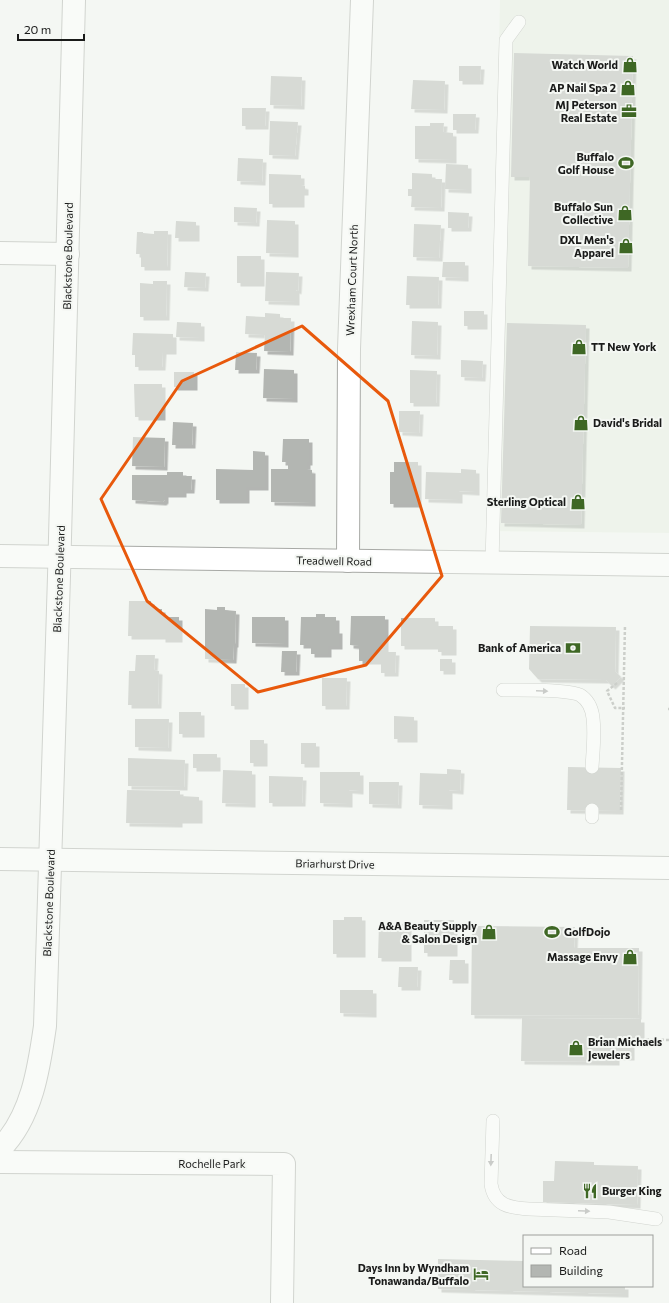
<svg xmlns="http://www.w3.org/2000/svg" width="669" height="1303" font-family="Commissioner,sans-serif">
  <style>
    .built { fill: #e7eee3 }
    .building { fill: #b3b6b2; filter: url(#shadow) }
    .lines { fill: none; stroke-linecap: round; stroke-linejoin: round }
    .service-casing { stroke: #a7a9a5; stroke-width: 14 }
    .minor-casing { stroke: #a7a9a5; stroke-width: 24 }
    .path { stroke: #9b9d9a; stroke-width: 2.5; stroke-dasharray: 3 2; stroke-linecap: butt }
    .service { stroke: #fff; stroke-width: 13 }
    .minor { stroke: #fff; stroke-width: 22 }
    .oneway { fill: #989898 }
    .marked { fill: none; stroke: #e8590c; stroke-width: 3; stroke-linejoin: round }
    .labels { text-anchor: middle; stroke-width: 4; stroke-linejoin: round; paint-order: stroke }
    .poi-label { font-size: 11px; font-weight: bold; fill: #1a1b1a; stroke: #f4f7f3; text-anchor: end }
    .street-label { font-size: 11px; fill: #1a1b1a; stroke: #f4f7f3 }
  </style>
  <defs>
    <filter id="shadow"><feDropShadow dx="3.5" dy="3.5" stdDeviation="0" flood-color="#0004"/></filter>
  </defs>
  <rect width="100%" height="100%" fill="#f4f7f3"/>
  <!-- built -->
  <path class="built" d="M500 0H669V533L489 531Z"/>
  <!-- building -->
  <g class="building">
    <path d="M514 53 633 56 628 268 528 266 530 177H511Z"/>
    <path d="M459 66H481L480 81H459Z"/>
    <path d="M271 76 302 77 301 106 270 105Z"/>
    <path d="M413 80 445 81 444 110 411 109Z"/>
    <path d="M242 108H266L265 126H242Z"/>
    <path d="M453 114H476L475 130H453Z"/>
    <path d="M270 121 298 122 295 156 269 155Z"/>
    <path d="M430 123H444L443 132 453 133V160L415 159V126H430Z"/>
    <path d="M238 158 263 159 262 182 237 181Z"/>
    <path d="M446 164 468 165V190L445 189Z"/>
    <path d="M412 173 432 174V179H442L441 208 411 207 412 196H408V189H412Z"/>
    <path d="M269 174 301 175V185L305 186V192H301V204H269Z"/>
    <path d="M234 207 257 208 256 223 234 222Z"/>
    <path d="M448 212 469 213 468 228H448Z"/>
    <path d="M267 220 295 221V254L266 253Z"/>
    <path d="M176 221 196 222V238H175Z"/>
    <path d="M414 224 441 225 439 258 413 257Z"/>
    <path d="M154 231H168L167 267H141V254H136L137 232H143V233L154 234Z"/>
    <rect x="237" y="256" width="24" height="27"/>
    <path d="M443 262H465V278L442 277Z"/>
    <path d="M185 272 206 273 205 288 184 287Z"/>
    <path d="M266 272 299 273 298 291 296 290V302L265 301Z"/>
    <path d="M407 276 439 277 438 305H406Z"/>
    <path d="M153 281H167L166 317H140V283L153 284Z"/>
    <rect x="464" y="311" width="20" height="15"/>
    <path d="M265 313 280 314V318H291L290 352 264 351 265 335 245 334 246 316 265 317Z"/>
    <path d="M412 321 438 322 437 356 411 355Z"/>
    <path d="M177 322 201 323V338L176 337Z"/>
    <path d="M507 323 586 325 581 525 501 523Z"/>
    <path d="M133 333 173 334V351H163L162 367H135V355H132Z"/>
    <path d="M236 352 257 353 256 370H235Z"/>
    <path d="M461 360 483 361 482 378 461 377Z"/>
    <path d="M264 369 294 370V399L263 398Z"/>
    <path d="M410 370 437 371 436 403H410Z"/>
    <rect x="174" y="372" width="20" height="15"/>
    <path d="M134 384H162V417H135Z"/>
    <path d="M399 411H420L419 433 399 432Z"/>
    <path d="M173 422 193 423 192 445H172Z"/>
    <path d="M133 437 165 438 164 467 132 466Z"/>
    <path d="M283 439H309V462H307V469L312 470V503L271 502V469H288V462H282Z"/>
    <path d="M253 451 265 452V487H246V500H216V469L253 470Z"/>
    <path d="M394 462H418V504H390V472H394Z"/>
    <path d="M461 469 476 470V492L459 491V500L425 499 426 472 461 473Z"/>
    <path d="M167 472H183V476H192L191 490H183V494H165V500L163 502 132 500V475H167Z"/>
    <path d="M129 601H151V609H162V617H179V639H162V636H128Z"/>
    <path d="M217 607H225V610L236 611 235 644H234L233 660 205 659V609L217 610Z"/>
    <path d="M316 614H325V617H336V630H339V646H328V654H311V645H300L301 617H316Z"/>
    <path d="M351 616H385V650L379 649V661H359V646L350 645Z"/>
    <path d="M252 617H285V644L252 643Z"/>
    <path d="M401 618H435V626H453V652H438V646H401Z"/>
    <path d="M530 626 616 627 615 671 621 677 612 686 606 680 538 679 529 669Z"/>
    <path d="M282 651H297L296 672H281Z"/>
    <path d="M381 652H396L395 673H381Z"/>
    <path d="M136 655H155L154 670 159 671 158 705H128L129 671H135Z"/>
    <rect x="440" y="659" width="12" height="12"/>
    <path d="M322 678H347L346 706H322Z"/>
    <rect x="231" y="684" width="14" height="22"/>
    <rect x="179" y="712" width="22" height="22"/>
    <path d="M394 716 414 717V739H394Z"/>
    <path d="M135 719H169L168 748 135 747Z"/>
    <rect x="250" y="740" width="14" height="23"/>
    <rect x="301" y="743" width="15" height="21"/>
    <rect x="193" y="754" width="24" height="14"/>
    <path d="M128 758 185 760 184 787 128 786Z"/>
    <path d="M568 767 621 768 620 811 567 810Z"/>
    <path d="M447 769 461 770 460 791 449 790V806L419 805 420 773 447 774Z"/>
    <path d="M223 770 252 771V804L222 803Z"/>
    <path d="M320 772H360V791L349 790V804L320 803Z"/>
    <path d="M269 776 303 777 302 803H269Z"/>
    <path d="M369 782H399L398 805 369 804Z"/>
    <path d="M127 790 180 791V796L199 797V820H179V824L126 823Z"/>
    <path d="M344 917H362V954H333V920H344Z"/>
    <rect x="424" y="920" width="30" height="33"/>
    <path d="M379 923 408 924V958H378Z"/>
    <path d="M472 926 575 927 574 948H639L638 1016 471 1015Z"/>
    <path d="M450 960H465V980H449Z"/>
    <path d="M399 967H418L417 987H398Z"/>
    <path d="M340 990H373V1014L340 1013Z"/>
    <path d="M522 1018 641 1019V1036H631V1057H616V1062L521 1061Z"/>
    <path d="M555 1161 594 1162V1165L638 1166 637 1205 543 1202V1181H554Z"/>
    <path d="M438 1259 524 1261V1286H625V1294L438 1289Z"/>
  </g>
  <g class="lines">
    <!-- service casing -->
    <g class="service-casing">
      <g id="service">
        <path d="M492 563 506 40 519 22"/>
        <path d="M503 690C518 690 568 689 580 695 588 700 592 709 593 718 595 734 593 751 592 767"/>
        <path d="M592 810V817"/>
        <path d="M493 1121 491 1184C494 1205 509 1208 529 1209L609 1212 656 1219"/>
      </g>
    </g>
    <!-- minor casing -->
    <g class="minor-casing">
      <g id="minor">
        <path d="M0 253 68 254"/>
        <path d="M0 556 669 565"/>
        <path d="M348 561 349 349 362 0"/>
        <path d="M0 859 669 868"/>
        <path d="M0 1149C32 1117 39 1068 45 1026L59 576 74 0"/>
        <path d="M0 1162 284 1164 282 1303"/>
      </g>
    </g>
    <!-- path -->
    <g class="path">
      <path d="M617 683 607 691 615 708H625"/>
      <path d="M668 709H669"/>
      <path d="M621 810 625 625"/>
      <path d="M631 1039 669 1040"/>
    </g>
    <!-- service -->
    <use href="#service" class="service"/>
    <!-- minor -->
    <use href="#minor" class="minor"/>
  </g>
  <!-- one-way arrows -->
  <defs><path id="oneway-solid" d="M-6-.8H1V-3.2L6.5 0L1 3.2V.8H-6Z"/></defs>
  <g class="oneway">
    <use href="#oneway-solid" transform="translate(542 691) rotate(2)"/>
    <use href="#oneway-solid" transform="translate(491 1160) rotate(92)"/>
    <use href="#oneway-solid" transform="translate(584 1211) rotate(2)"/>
  </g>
  <!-- marked area -->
  <path d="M0 0H669V1303H0ZM302 326 388 401 442 576 366 665 258 692 147 601 101 499 182 381Z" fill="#f4f7f3" fill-opacity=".55" fill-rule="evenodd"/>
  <path class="marked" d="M302 326 388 401 442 576 366 665 258 692 147 601 101 499 182 381Z"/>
  <!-- icons -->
  <defs>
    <g id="shop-bare" transform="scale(1.2)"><path d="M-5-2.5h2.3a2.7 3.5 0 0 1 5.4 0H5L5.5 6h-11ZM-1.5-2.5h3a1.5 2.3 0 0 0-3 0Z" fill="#3e6724" stroke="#f4f7f3" stroke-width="2.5" paint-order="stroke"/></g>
    <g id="office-bare" transform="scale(1.2)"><path d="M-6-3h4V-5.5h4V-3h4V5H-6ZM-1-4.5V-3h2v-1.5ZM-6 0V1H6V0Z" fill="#3e6724" stroke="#f4f7f3" stroke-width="2.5" paint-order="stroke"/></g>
    <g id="stadium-bare" transform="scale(1.2)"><path d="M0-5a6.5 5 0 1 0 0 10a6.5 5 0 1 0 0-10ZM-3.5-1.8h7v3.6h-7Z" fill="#3e6724" stroke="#f4f7f3" stroke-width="2.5" paint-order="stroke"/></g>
    <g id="bank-bare" transform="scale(1.2)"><path d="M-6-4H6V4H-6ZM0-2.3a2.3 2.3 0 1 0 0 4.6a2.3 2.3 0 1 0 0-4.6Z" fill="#3e6724" stroke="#f4f7f3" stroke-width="2.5" paint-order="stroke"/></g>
    <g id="restaurant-bare" transform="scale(1.2)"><path d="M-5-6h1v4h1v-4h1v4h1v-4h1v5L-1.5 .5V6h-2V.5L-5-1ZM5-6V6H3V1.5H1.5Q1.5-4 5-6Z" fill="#3e6724" stroke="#f4f7f3" stroke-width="2.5" paint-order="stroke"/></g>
    <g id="hotel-bare" transform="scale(1.2)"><path d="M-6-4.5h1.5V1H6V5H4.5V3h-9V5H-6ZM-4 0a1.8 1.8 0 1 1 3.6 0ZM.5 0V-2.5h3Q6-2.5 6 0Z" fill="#3e6724" stroke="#f4f7f3" stroke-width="2.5" paint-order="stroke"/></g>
  </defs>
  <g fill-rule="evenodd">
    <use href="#shop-bare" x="630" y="65"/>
    <use href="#shop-bare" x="628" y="88"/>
    <use href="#office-bare" x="629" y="111"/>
    <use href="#stadium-bare" x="626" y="163"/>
    <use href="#shop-bare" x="625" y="213"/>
    <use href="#shop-bare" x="626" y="246"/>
    <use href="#shop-bare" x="579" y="347"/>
    <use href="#shop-bare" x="581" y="423"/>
    <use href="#shop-bare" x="578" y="502"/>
    <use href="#bank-bare" x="573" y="648"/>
    <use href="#shop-bare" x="489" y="932"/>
    <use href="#stadium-bare" x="552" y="932"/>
    <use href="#shop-bare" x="630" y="957"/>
    <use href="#shop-bare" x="576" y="1048"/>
    <use href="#restaurant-bare" x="590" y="1191"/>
    <use href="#hotel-bare" x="481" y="1274"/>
  </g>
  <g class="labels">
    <!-- poi labels -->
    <g class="poi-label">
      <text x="618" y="69">Watch World</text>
      <text x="616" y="92">AP Nail Spa 2</text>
      <text x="617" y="109">MJ Peterson<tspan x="617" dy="13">Real Estate</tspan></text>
      <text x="614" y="161">Buffalo<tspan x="614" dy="13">Golf House</tspan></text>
      <text x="613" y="211">Buffalo Sun<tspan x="613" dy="13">Collective</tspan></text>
      <text x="614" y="244">DXL Men's<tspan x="614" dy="13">Apparel</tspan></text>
      <text x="591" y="351" text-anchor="start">TT New York</text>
      <text x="593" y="427" text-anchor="start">David's Bridal</text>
      <text x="566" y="506">Sterling Optical</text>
      <text x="561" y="652">Bank of America</text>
      <text x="477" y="930">A&amp;A Beauty Supply<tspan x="477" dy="13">&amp; Salon Design</tspan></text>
      <text x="564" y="936" text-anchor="start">GolfDojo</text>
      <text x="618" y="961">Massage Envy</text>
      <text x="588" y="1046" text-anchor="start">Brian Michaels<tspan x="588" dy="13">Jewelers</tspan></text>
      <text x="602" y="1195" text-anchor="start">Burger King</text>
      <text x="469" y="1272">Days Inn by Wyndham<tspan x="469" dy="13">Tonawanda/Buffalo</tspan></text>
    </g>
    <!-- street labels -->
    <g class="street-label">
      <text transform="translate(68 256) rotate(-89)" y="4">Blackstone Boulevard</text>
      <text transform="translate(352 280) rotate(-88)" y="4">Wrexham Court North</text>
      <text transform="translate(334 561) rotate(1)" y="4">Treadwell Road</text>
      <text transform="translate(59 579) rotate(-88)" y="4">Blackstone Boulevard</text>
      <text transform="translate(335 864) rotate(1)" y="4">Briarhurst Drive</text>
      <text transform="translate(49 903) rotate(-88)" y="4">Blackstone Boulevard</text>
      <text x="212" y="1168">Rochelle Park</text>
    </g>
  </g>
  <!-- legend -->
  <rect x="523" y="1235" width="130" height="52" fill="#f4f7f3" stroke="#9d9f9c"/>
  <rect x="531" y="1248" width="20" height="6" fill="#ffffff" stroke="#9d9f9c"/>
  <text x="559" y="1255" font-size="12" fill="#1a1b1a">Road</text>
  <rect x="531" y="1265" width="20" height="12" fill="#b3b6b2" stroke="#9d9f9c"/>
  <text x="559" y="1275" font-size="12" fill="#1a1b1a">Building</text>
  <!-- scale -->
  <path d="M18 34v6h66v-6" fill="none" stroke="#1a1b1a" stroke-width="2"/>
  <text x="24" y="34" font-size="12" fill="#1a1b1a" stroke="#f4f7f3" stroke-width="3" paint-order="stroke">20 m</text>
</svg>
